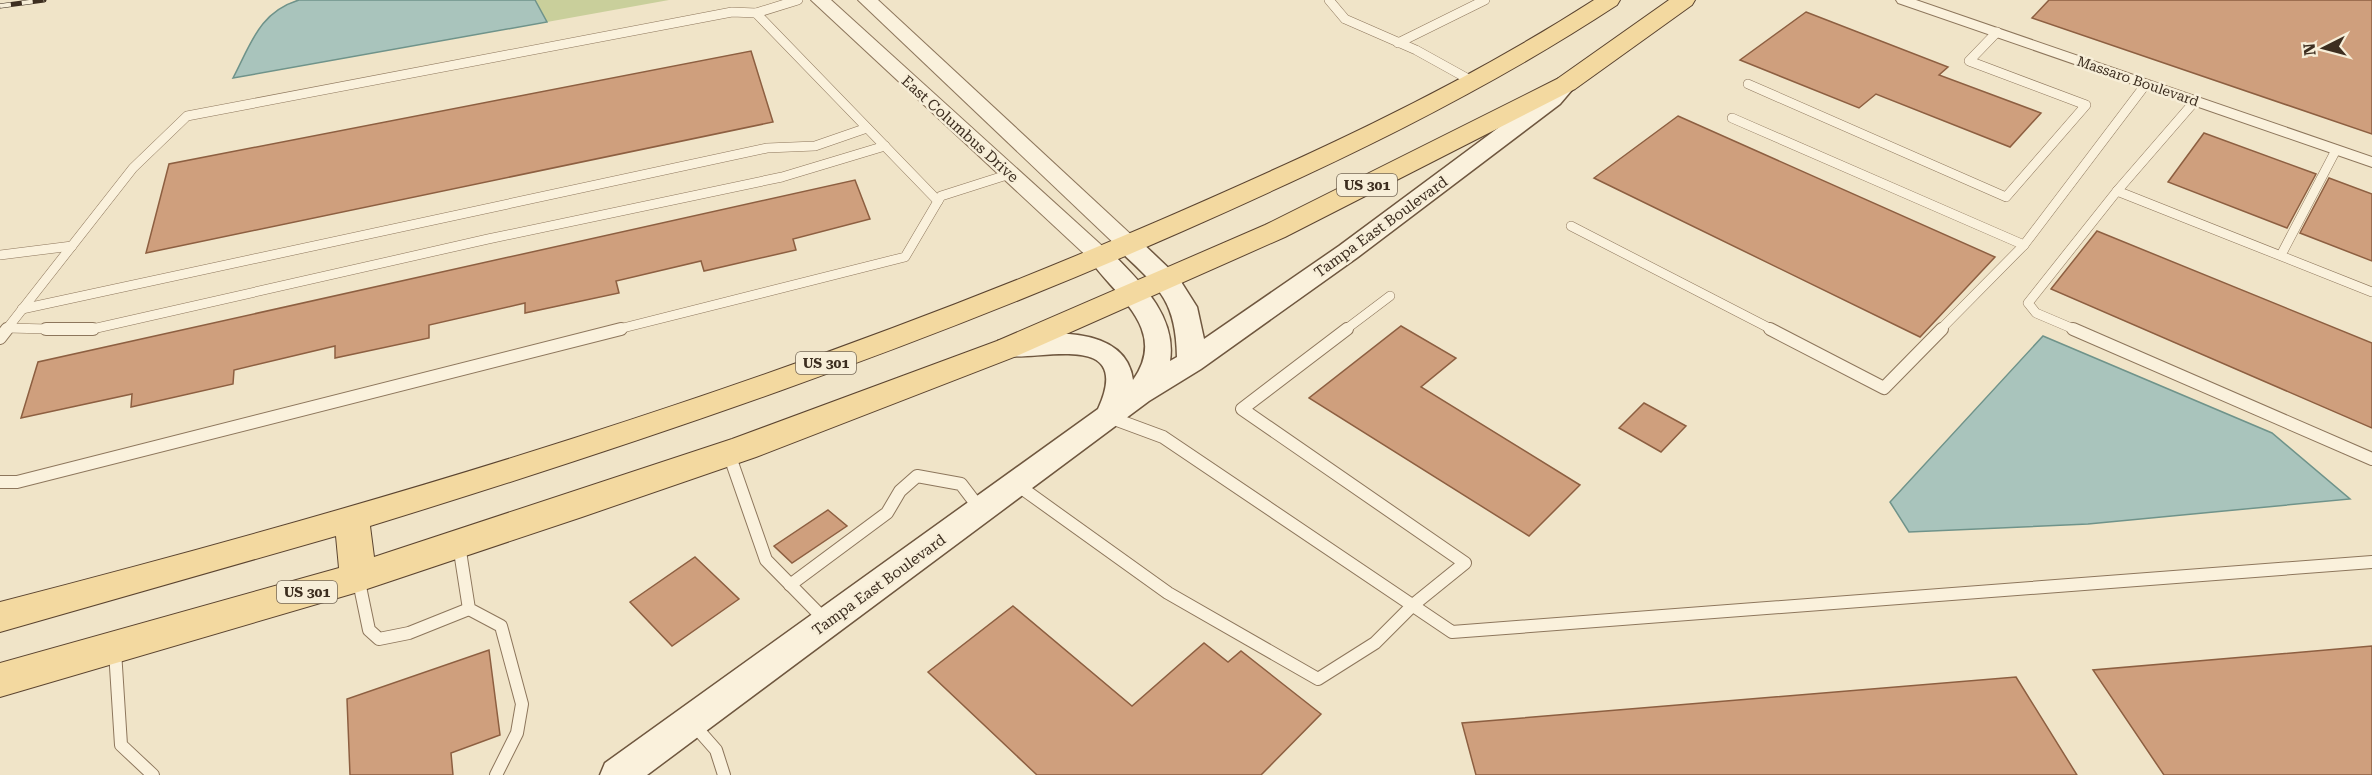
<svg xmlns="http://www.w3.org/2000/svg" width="2372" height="775" font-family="'Roboto Serif',serif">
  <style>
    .green { fill: #c9cf9b }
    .water { fill: #a9c4bc; stroke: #6f938a; stroke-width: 1.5 }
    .building { fill: #cf9f7d; stroke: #8d5f41; stroke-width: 1.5 }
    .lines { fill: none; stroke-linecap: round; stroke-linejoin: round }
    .service-far1-casing { stroke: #8d765c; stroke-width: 10 }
    .service-casing { stroke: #8d765c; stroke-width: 14 }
    .minor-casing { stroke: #8d765c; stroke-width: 2 }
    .tertiary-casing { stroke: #8d765c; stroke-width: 2 }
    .secondary-casing { stroke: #6f573f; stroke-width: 3 }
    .primary-casing { stroke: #5b4430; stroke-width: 2 }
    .service-far1 { stroke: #faf1dc; stroke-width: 9 }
    .service { stroke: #faf1dc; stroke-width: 12 }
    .minor { fill: #faf1dc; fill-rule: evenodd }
    .tertiary { fill: #faf1dc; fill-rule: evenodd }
    .secondary { fill: #faf1dc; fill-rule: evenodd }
    .primary { fill: #f3d9a0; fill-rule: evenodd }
    .rail-casing { stroke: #3d2e20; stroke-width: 5 }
    .rail { stroke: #f7eed8; stroke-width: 4; stroke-dasharray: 11; stroke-linecap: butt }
    .labels { text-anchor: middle; stroke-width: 5; stroke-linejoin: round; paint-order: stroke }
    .far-street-label { font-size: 14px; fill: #3d2e20; stroke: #f7eed8 }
    .shield { fill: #f7eed8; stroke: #756857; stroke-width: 1.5 }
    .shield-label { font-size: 14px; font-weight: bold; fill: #3d2e20 }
    .street-label { font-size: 15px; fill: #3d2e20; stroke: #f7eed8 }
  </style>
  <rect width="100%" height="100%" fill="#f0e4c8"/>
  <!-- green -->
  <path class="green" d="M535 0H669L547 22Z"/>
  <!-- water -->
  <g class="water">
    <path d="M299 0H535L547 22 233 78C251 44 259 12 299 0Z"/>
    <path d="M2043 336 2272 433 2350 499 2088 524 1909 532 1890 502Z"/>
  </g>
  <!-- building -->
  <g class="building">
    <path d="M2049 0H2372V134L2032 18Z"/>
    <path d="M1806 12 1948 67 1939 75 2041 113 2010 147 1876 94 1859 108 1740 60Z"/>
    <path d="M751 51 773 122 146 253 169 164Z"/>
    <path d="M1678 116 1995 257 1920 337 1594 178Z"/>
    <path d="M2204 133 2316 174 2287 228 2168 182Z"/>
    <path d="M2329 178 2372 194V261L2300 233Z"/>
    <path d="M855 180 870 219 793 239 796 250 704 271 701 261 616 281 619 293 525 313V303L429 325V338L335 358V346L234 370 233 384 131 407 132 394 21 418 38 362Z"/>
    <path d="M2097 231 2372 343V428L2051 289Z"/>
    <path d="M1401 326 1456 358 1421 387 1580 485 1529 536 1309 398Z"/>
    <path d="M1644 403 1686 426 1661 452 1619 428Z"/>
    <path d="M828 510 847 526 792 563 774 546Z"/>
    <path d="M695 557 739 599 672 646 630 602Z"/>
    <path d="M1013 606 1132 706 1204 643 1228 662 1241 651 1321 714 1261 775H1037L928 672Z"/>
    <path d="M2372 646V775H2164L2093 670Z"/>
    <path d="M489 650 500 735 451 753 453 775H350L347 699Z"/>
    <path d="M2016 677 2077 775H1476L1462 723Z"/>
  </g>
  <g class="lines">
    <!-- service-far1 casing -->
    <g class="service-far1-casing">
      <g id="service-far1">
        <path d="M798 0 756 13 938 201"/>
        <path d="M1329 0 1345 19 1416 50 1472 81"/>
        <path d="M1398 43 1485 0"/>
        <path d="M1748 84 2006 197 2086 105 1969 61 1997 32"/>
        <path d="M2195 101 2117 191 2372 292"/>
        <path d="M1732 118 2024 245 2146 84"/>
        <path d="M1571 226 1773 330"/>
        <path d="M0 255 72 246"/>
        <path d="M2281 255 2336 150"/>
        <path d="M22 309 767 148 815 146 867 128"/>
        <path d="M8 328 88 330 488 239 782 177 885 146"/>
        <path d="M6 330 133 168 187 116 732 12 756 13"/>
        <path d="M615 330 905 257 941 196 1010 174"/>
        <path d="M1345 330 1390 296"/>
        <path d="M1940 330 2024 245"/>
        <path d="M2076 330 2036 313 2028 303 2117 191"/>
      </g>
    </g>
    <!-- service casing -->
    <g class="service-casing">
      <g id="service">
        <path d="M46 329H93"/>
        <path d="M1770 329 1884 388 1942 329"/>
        <path d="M2073 329 2372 459"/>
        <path d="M0 338 7 329"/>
        <path d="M1109 417 1163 437 1452 632 2372 562"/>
        <path d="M729 454 766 560 825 620"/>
        <path d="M0 482H17L621 329"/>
        <path d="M1016 484 1168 593 1318 679 1375 643 1413 605 1465 563 1242 409 1347 329"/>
        <path d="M459 545 469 609 501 626 522 704 517 733 496 775"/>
        <path d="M358 577 369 630 379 639 409 633 469 609"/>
        <path d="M790 585 887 513 900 491 917 476 961 484 980 509"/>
        <path d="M115 651 121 745 153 775"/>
        <path d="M694 725 716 750 724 775"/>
      </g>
    </g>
    <!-- minor casing -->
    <g class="minor-casing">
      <path id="minor" d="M1896 0H1916L2372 157V167L1898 3Z"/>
    </g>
    <!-- tertiary casing -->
    <g class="tertiary-casing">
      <g id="tertiary">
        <path d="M811 0H831L1109 252 1112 257 1109 262 1101 264 1093 262Z"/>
        <path d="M858 0H878L1137 240 1140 245 1137 250 1129 252 1121 250Z"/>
      </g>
    </g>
    <!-- secondary casing -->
    <g class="secondary-casing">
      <path id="secondary" d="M1566 77 1574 79 1577 84 1560 104 1358 257 1201 369 1149 401 647 775H600L605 763 1098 409C1136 326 1032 364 998 355L994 348 998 341C1039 330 1126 323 1133 380 1170 328 1113 295 1088 257L1092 251 1101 249 1110 251C1139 281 1177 315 1170 361L1177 357C1176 300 1159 288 1120 251L1116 245 1120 239 1129 237 1138 239 1178 277 1197 307 1204 339 1339 246 1544 94 1558 79Z"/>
    </g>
    <!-- primary casing -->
    <g class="primary-casing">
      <path id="primary" d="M1594 0H1620L1617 5C1480 95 1332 165 1183 231 918 348 646 441 370 526L374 557 732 439 997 341 1265 225 1557 79 1669 0H1695L1692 5 1575 89 1285 237 1019 355 756 457 582 517 358 592 0 697V663L339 568 336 536 0 632V602C388 502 774 386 1142 228 1297 161 1451 92 1594 0Z"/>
    </g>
    <!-- service-far1 -->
    <use href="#service-far1" class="service-far1"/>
    <!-- service -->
    <use href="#service" class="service"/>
    <!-- minor -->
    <use href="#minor" class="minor"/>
    <!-- tertiary -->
    <use href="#tertiary" class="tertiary"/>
    <!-- secondary -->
    <use href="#secondary" class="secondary"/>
    <!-- primary -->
    <use href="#primary" class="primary"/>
    <!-- rail casing -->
    <g class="rail-casing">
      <path id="rail" d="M0 6 44 0"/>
    </g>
    <!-- rail -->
    <use href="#rail" class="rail"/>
  </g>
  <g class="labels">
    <!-- far-street labels -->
    <g class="far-street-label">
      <text transform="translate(2138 81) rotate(19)" y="5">Massaro Boulevard</text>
    </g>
    <!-- shield labels -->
    <g class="shield">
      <rect x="1337" y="174" width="60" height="22" rx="4.5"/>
      <rect x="796" y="352" width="60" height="22" rx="4.5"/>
      <rect x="277" y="581" width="60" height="22" rx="4.5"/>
    </g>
    <g class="shield-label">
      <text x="1367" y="190">US 301</text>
      <text x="826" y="368">US 301</text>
      <text x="307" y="597">US 301</text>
    </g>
    <!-- street labels -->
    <g class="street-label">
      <text transform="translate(960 129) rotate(42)" y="5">East Columbus Drive</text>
      <text transform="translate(1381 227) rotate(-36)" y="5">Tampa East Boulevard</text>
      <text transform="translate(879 585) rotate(-36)" y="5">Tampa East Boulevard</text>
    </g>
  </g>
  <!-- north arrow -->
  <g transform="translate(2324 48) rotate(264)" stroke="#f7eed8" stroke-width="4.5" paint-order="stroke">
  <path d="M0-4.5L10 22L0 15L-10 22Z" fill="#3d2e20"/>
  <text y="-9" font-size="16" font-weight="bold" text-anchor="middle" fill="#3d2e20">N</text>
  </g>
</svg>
